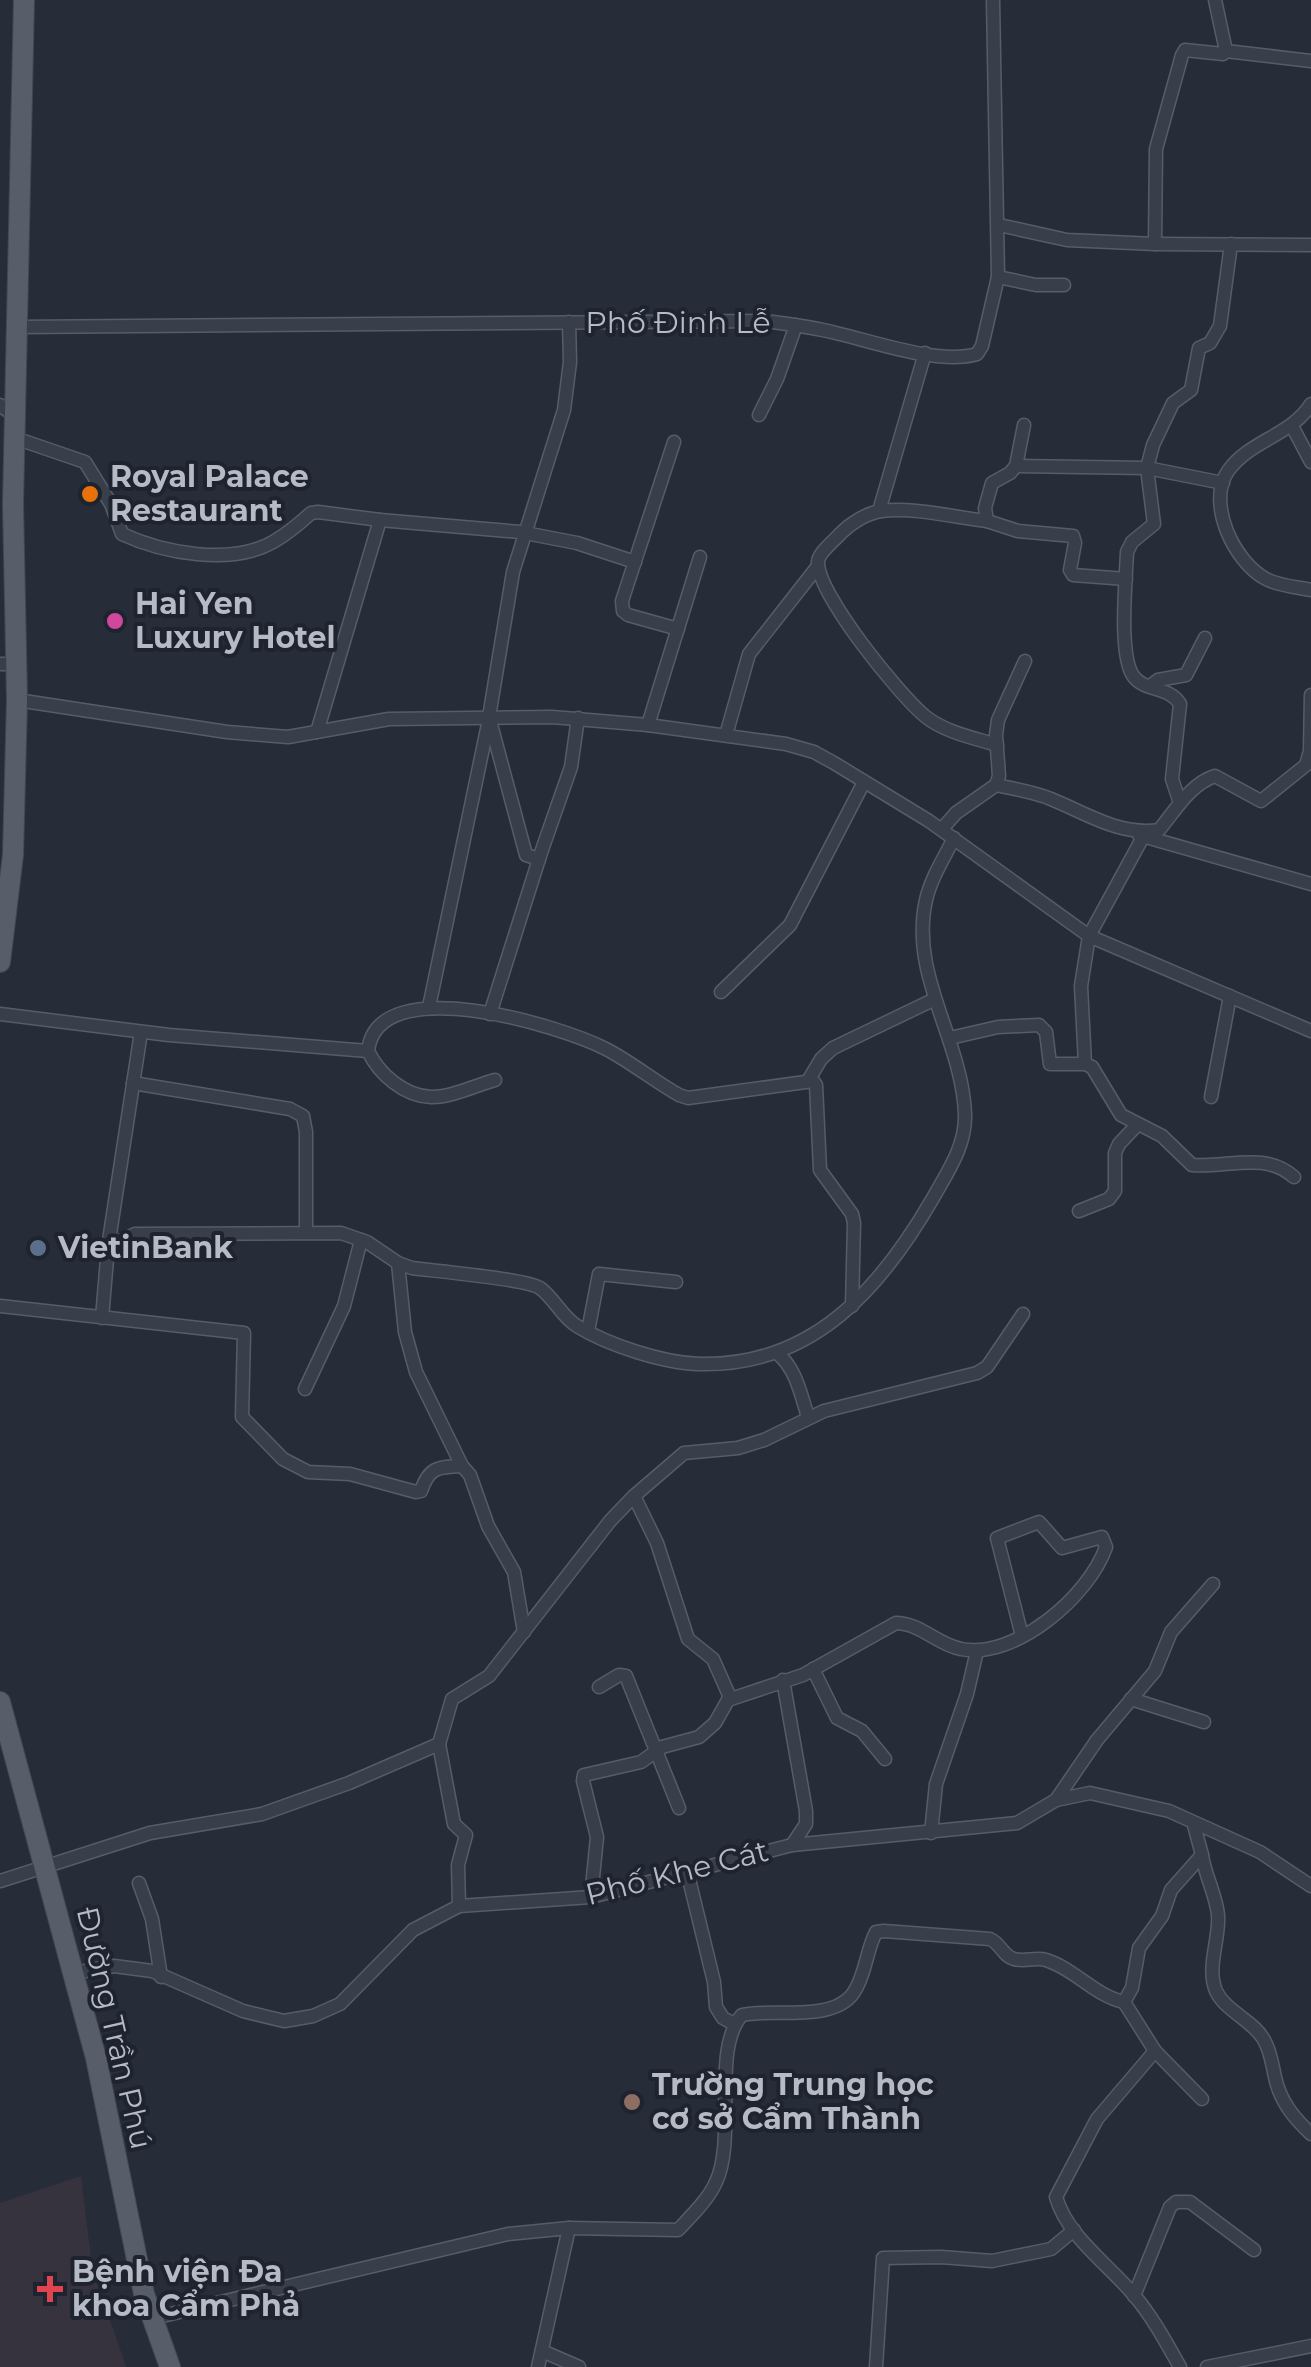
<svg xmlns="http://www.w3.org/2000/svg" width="1311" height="2367" font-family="Montserrat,sans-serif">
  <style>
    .medical { fill: #36333f }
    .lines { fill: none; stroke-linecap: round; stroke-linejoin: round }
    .street-casing { stroke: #575d68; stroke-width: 15 }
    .primary-casing { stroke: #424853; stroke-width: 22 }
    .street { stroke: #393f4a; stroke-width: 12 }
    .primary { stroke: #575e6a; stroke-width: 20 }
    .food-dot { fill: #e8710a; stroke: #1e242f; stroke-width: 4 }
    .hotel-dot { fill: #d1479c; stroke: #1e242f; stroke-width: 4 }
    .service-dot { fill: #5c6f8a; stroke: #1e242f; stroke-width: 4 }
    .education-dot { fill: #8d6e63; stroke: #1e242f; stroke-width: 4 }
    .health-dot { fill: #e0444e; stroke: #1e242f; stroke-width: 4 }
    .labels { text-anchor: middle; stroke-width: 8; stroke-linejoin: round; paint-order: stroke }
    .street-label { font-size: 30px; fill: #b5bac5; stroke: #1e242f }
    .poi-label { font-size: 30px; font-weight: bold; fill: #b5bac5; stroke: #1e242f; text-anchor: start }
  </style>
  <rect width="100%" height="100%" fill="#262d39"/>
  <!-- medical -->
  <path class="medical" d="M81 2176 92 2266 126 2367H0V2203Z"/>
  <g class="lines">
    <!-- street casing -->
    <g class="street-casing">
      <g id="street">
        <path d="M1226 51 1311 61"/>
        <path d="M999 225 1067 240 1155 244 1156 149 1182 55 1185 50 1223 54 1226 51 1215 0"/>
        <path d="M1155 244 1311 245"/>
        <path d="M998 277 1036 285H1064"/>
        <path d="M569 322 570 362 564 410 513 572 489 717 526 855 539 859 543 847 571 767 578 718"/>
        <path d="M18 327 765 321C789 324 813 327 836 333 875 342 939 365 977 354L982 346 998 277 993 0"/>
        <path d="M1311 404C1291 436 1250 440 1228 471 1206 503 1234 562 1266 579 1279 586 1297 587 1311 590"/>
        <path d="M0 405 16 417"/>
        <path d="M759 415 777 379 796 325"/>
        <path d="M1024 425 1016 466 1010 473 992 483 985 508 987 521 1018 531 1073 536 1075 543 1070 570 1073 575 1126 579"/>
        <path d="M1292 426 1311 462"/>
        <path d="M15 438 85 462 111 504 122 534C163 553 231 566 273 542 287 534 299 524 311 513L318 512 380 520 317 732"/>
        <path d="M674 442 622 601 623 611 628 615 678 629"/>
        <path d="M1016 466 1147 468 1154 524 1132 542 1127 552C1126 579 1118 657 1134 677 1146 692 1169 686 1180 704L1172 779 1180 803"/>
        <path d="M1223 483 1147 468 1153 445 1173 403 1191 390 1199 348 1210 343 1220 326 1231 244"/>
        <path d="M879 511 925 353"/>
        <path d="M380 520 520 532 577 543 635 562"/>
        <path d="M987 521C953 517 915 507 881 511 867 513 851 523 841 533 835 540 818 553 818 562 817 594 900 696 926 717 945 732 974 738 997 745"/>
        <path d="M0 664H16"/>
        <path d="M1150 686 1158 680 1186 675 1205 638"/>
        <path d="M17 700 227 732 288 737 389 719 552 717 648 725 786 744 814 752 834 763 929 821 1089 936 1311 1031"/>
        <path d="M648 725 700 557"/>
        <path d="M726 735 749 654 818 566"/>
        <path d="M996 785C1014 789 1034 792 1051 799 1086 813 1119 836 1159 830 1175 811 1190 784 1215 776L1261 801 1306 765 1310 751 1311 695"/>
        <path d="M942 829 956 813 996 785 999 776 996 735 998 720 1025 661"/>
        <path d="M1139 835 1311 884"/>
        <path d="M721 992 790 925 864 782"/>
        <path d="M429 1007 488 724"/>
        <path d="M0 1014 169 1035 368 1051"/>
        <path d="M490 1014 539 859"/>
        <path d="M950 1038 998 1027 1039 1025 1046 1032 1050 1064H1085L1092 1067 1121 1115 1162 1136 1192 1165C1228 1168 1265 1151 1294 1177"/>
        <path d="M368 1051C377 969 561 1026 606 1049 631 1062 654 1081 679 1095L688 1098 813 1081 816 1085 820 1170 852 1214 854 1223 852 1306"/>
        <path d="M368 1051C379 1074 404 1096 431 1097 450 1098 476 1085 495 1080"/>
        <path d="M1085 1064 1081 986 1089 936 1143 837"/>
        <path d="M808 1081 821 1059 833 1048 935 999"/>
        <path d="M133 1083 290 1109 303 1116 306 1132V1232"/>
        <path d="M1211 1097 1230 996"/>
        <path d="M1079 1211 1109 1199 1115 1191V1153L1119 1144 1137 1125"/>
        <path d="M108 1247 141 1032"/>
        <path d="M398 1263 405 1332 416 1372 462 1466"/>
        <path d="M0 1306 244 1333 242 1417 283 1459 308 1472 350 1474 416 1492 421 1491C429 1467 438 1467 462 1466L470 1475 488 1526 514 1572 524 1632"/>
        <path d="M102 1318 108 1247 135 1234 341 1233 367 1242 398 1263 412 1268C434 1271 527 1279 540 1288 554 1298 562 1317 577 1326 608 1345 663 1363 699 1364 813 1367 881 1288 933 1198 948 1171 966 1146 965 1114 962 1039 909 975 926 900 931 878 944 858 954 838"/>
        <path d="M588 1331 599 1274 676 1282"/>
        <path d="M777 1353C796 1368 801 1395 808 1417"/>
        <path d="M305 1389 344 1306 361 1240"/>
        <path d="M634 1496 657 1543 688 1639 713 1659 729 1695 728 1700 803 1675 896 1623C920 1623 938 1645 961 1649 1015 1660 1089 1596 1106 1547L1102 1537 1062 1548 1039 1522 997 1538 1022 1636"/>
        <path d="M813 1669 837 1718 862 1731 885 1759"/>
        <path d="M783 1680 806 1811V1824L792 1845"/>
        <path d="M599 1687 619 1675 626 1676 679 1808"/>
        <path d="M1131 1699 1204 1722"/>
        <path d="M439 1744 454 1824 466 1835 458 1865 459 1906"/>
        <path d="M1056 1800 1090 1793 1169 1811 1260 1852 1311 1886"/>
        <path d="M931 1833 936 1784 967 1694 977 1651"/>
        <path d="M1202 1855C1205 1876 1216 1894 1218 1915 1220 1939 1206 1967 1216 1991 1225 2011 1253 2020 1264 2040 1271 2052 1272 2064 1275 2077 1280 2101 1293 2117 1311 2134"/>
        <path d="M687 1871 714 1982 716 2007 723 2018 734 2024"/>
        <path d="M0 1881 150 1833 262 1814 349 1783 439 1744 452 1699 489 1676 610 1521 634 1496 684 1453 738 1448 764 1440 824 1411 977 1373 987 1367 1023 1314"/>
        <path d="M139 1883 152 1919 161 1977"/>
        <path d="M591 1897 597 1837 583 1781 584 1775 641 1762 662 1747 699 1737 715 1723 728 1700"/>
        <path d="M74 1973 114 1966 152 1971 243 2011 284 2021 313 2016 340 2004 413 1930 459 1906 591 1897 792 1845 1017 1823 1056 1800 1097 1740 1155 1671 1171 1632 1213 1584"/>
        <path d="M1124 2002 1155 2051 1202 2099"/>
        <path d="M1155 2051 1097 2119 1056 2197C1067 2236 1108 2264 1133 2294 1152 2316 1166 2342 1180 2367"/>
        <path d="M1134 2296 1170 2207 1176 2202H1190L1254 2250"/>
        <path d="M154 2318 508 2234 569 2228 678 2230C691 2216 708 2200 716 2182 737 2138 711 2049 742 2015 773 2008 834 2023 854 1992 866 1974 866 1951 876 1932L884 1931 990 1939C1001 1944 1003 1956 1014 1959 1024 1962 1036 1957 1046 1960 1075 1969 1095 1996 1124 2002L1132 1988 1139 1948 1162 1916 1171 1890 1202 1855 1194 1825"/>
        <path d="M542 2351 579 2367"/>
        <path d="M538 2367 569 2228"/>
        <path d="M876 2367 883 2258 941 2257 992 2261 1051 2249 1074 2230"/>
        <path d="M1207 2367 1311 2346"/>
      </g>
    </g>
    <!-- primary casing -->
    <g class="primary-casing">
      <g id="primary">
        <path d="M0 962 13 855 17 700 13 504 24 0"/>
        <path d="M0 1702 96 2058 144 2294 170 2367"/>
      </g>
    </g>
    <!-- street -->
    <use href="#street" class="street"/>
    <!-- primary -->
    <use href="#primary" class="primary"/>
  </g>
  <!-- markers -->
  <circle class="food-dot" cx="90" cy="494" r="10"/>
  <circle class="hotel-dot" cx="115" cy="621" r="10"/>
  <circle class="service-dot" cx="38" cy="1248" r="10"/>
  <circle class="education-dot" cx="632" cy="2102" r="10"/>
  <path class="health-dot" d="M45 2274h10v10h10v10h-10v10h-10v-10h-10v-10h10z"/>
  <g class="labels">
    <!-- street labels -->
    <g class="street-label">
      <text x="678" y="333">Phố Đinh Lễ</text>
      <text transform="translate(677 1873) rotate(-14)" y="10">Phố Khe Cát</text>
      <text transform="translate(114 2028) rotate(77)" y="10">Đường Trần Phú</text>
    </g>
    <!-- poi labels -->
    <g class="poi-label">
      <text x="110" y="487">Royal Palace<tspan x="110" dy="34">Restaurant</tspan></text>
      <text x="135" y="614">Hai Yen<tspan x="135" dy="34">Luxury Hotel</tspan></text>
      <text x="58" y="1258">VietinBank</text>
      <text x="652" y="2095">Trường Trung học<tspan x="652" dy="34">cơ sở Cẩm Thành</tspan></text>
      <text x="72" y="2282">Bệnh viện Đa<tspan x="72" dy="34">khoa Cẩm Phả</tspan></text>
    </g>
  </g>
</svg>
